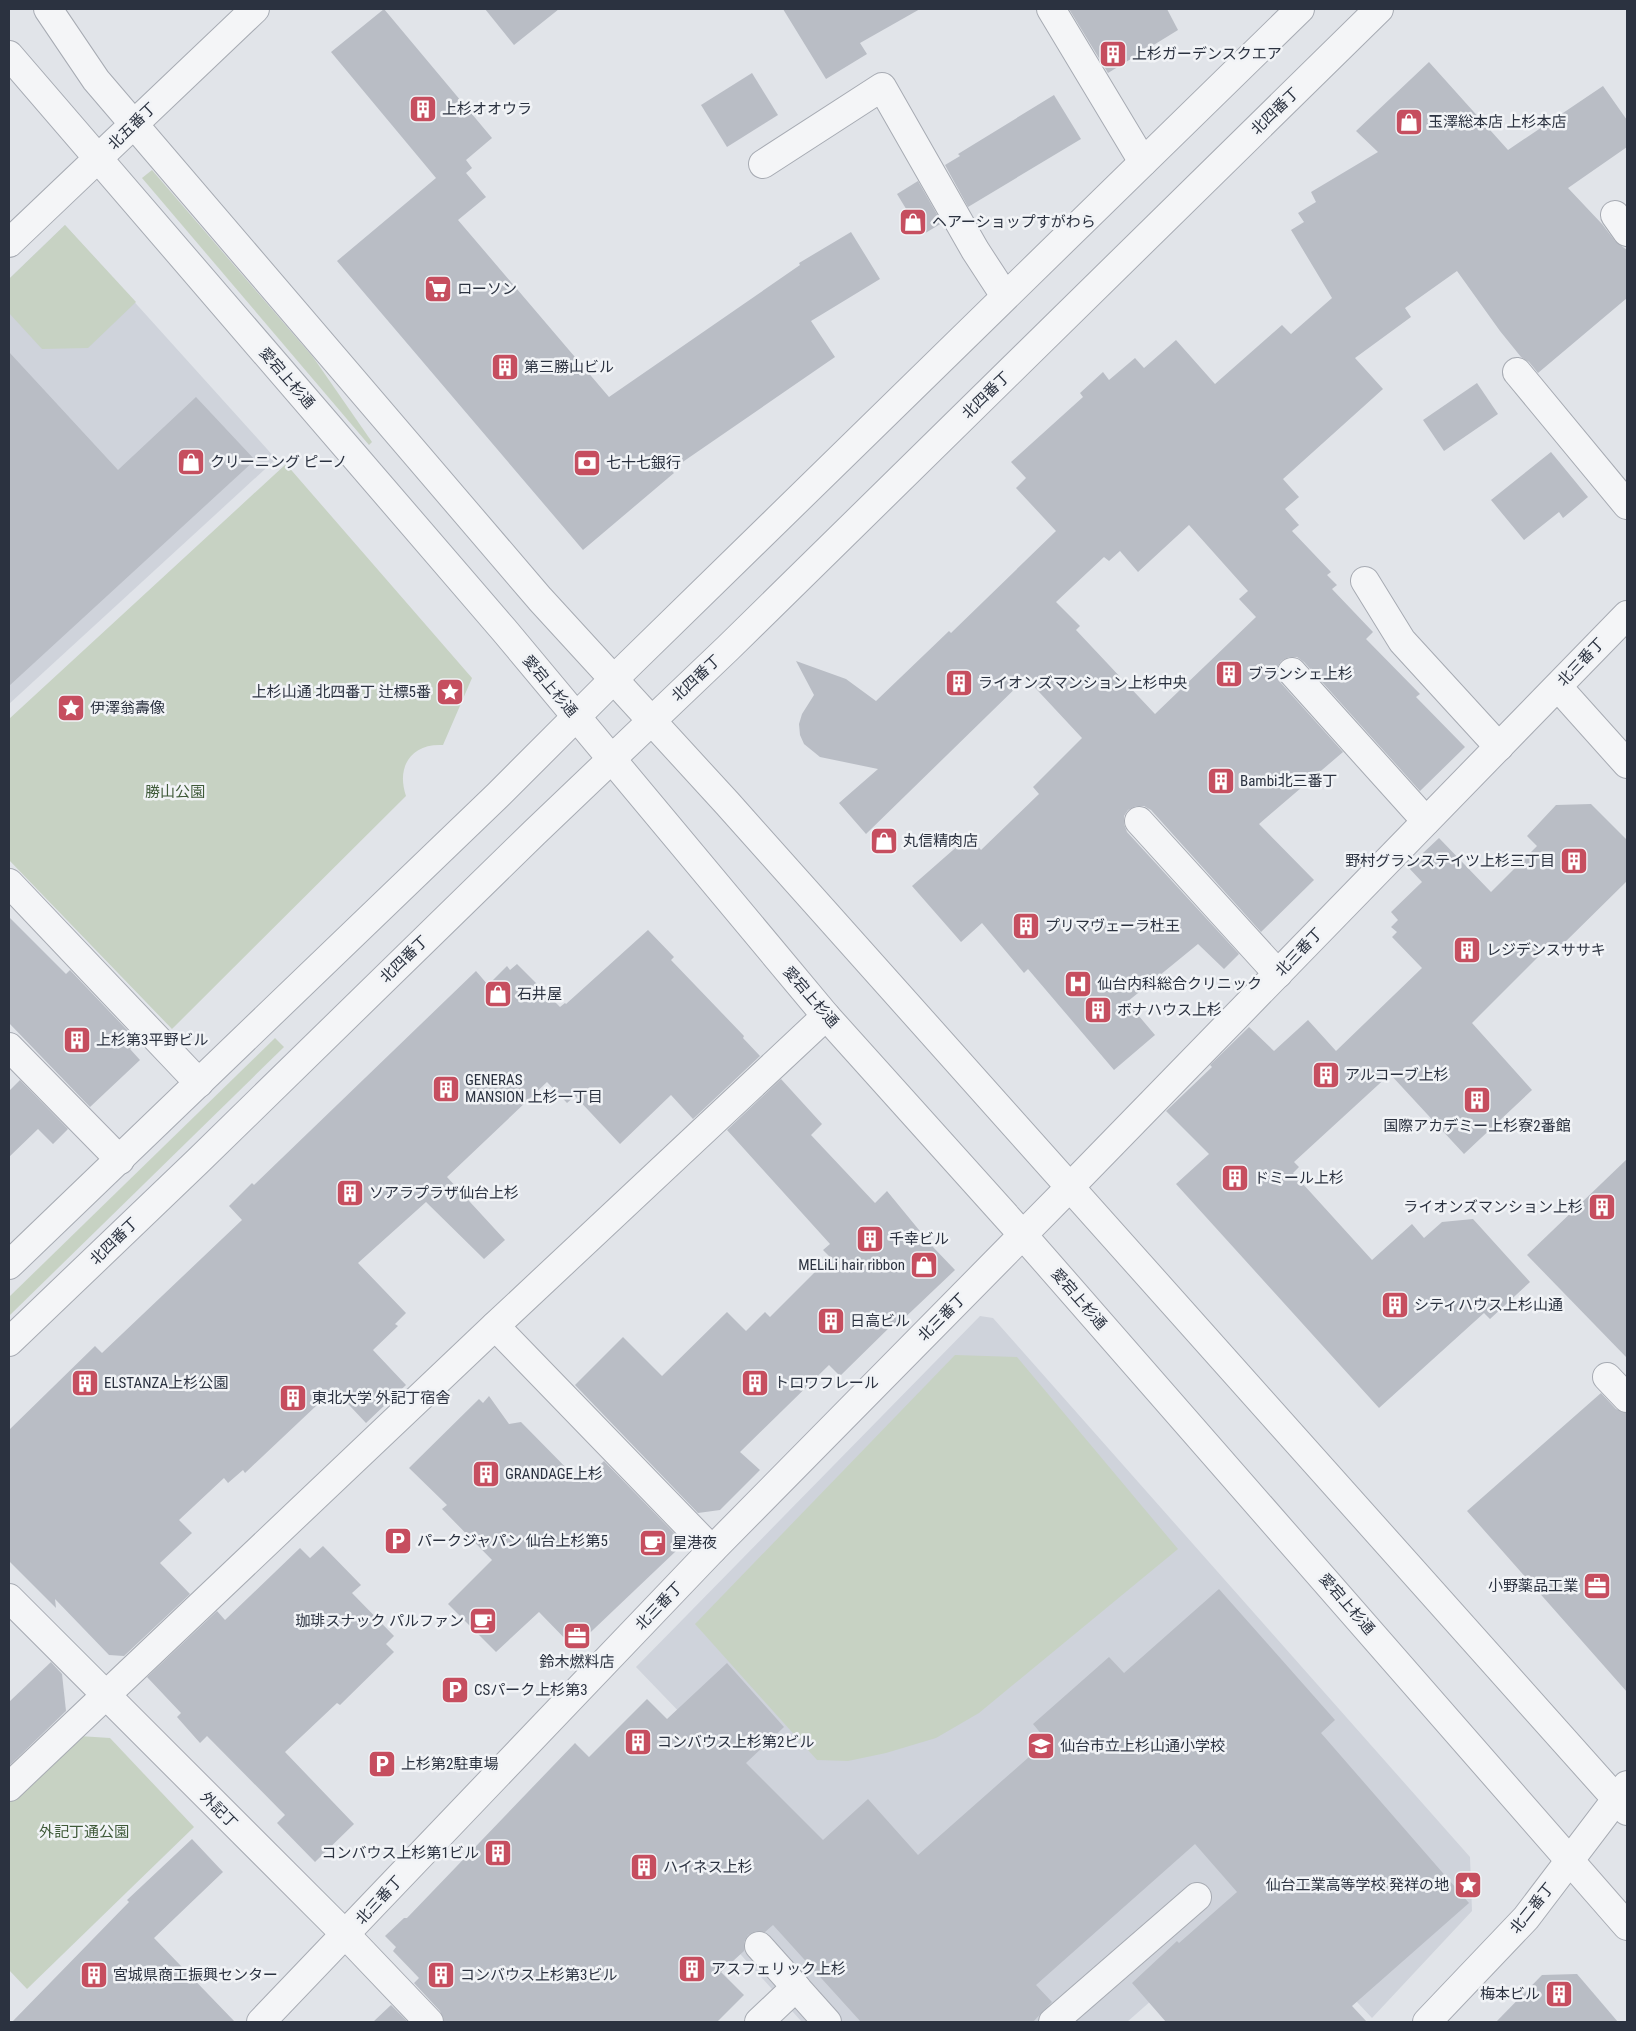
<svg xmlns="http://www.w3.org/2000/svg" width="1636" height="2031" font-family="'Roboto Condensed','Noto Sans JP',sans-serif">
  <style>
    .built { fill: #cfd3db }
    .green { fill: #c7d2c3 }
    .building { fill: #b9bdc5; fill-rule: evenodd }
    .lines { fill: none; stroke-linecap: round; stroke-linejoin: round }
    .minor-casing { stroke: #a7abb3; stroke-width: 30 }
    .minor { stroke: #f4f5f7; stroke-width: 28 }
    .labels { text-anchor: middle; stroke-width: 5; stroke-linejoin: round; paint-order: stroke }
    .poi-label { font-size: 15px; fill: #2b3240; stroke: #f1f3f6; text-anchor: start }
    .street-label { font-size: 15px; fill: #2b3240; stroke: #f1f3f6 }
    .park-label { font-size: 15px; fill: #3f5a39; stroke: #f1f3f6 }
  </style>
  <rect width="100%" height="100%" fill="#e1e4e9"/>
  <!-- built -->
  <g class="built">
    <path d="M65 225 276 459 9 704V279Z"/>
    <path d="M980 1316 993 1318 1470 1857 1472 1911 1372 2018 1328 1971 1236 1926 1127 2022H802L702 1912 787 1824 636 1667Z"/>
  </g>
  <!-- green -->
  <g class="green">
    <path d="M152 170 313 357 372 442 369 445 142 178Z"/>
    <path d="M65 225 136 302 88 348 42 349 9 313V279Z"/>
    <path d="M286 464 472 678 443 745C411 743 396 767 406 796L172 1029 9 860V719Z"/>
    <path d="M275 1038 284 1047 9 1316V1297Z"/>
    <path d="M955 1355 1017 1357 1178 1549 979 1713 936 1738 886 1753 848 1761 817 1760 695 1624Z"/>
    <path d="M79 1736 110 1738 194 1827 27 1989 9 1970V1803Z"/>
  </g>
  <!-- building -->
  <g class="building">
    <path d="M384 9 492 138 466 160 472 168 466 173 486 197 458 220 609 397 800 265 799 263 851 232 880 279 811 321 835 357 671 470 674 473 583 550 337 261 436 178 331 52Z"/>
    <path d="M485 9H559L514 45Z"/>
    <path d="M783 9H920L860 43 867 54 826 79Z"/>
    <path d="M1069 9H1167L1178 30 1108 73Z"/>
    <path d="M1429 62 1508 150 1603 86 1627 120V147L1568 188 1602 224 1615 241 1627 250V298L1538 373 1529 362 1521 357 1500 331 1457 271 1405 308 1411 317 1355 358 1383 389 1283 479 1299 497 1285 509 1299 525 1292 531 1331 572 1327 575 1337 585 1332 589 1373 632 1366 639 1420 694 1416 697 1465 747 1420 791 1304 662 1297 657H1289L1281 661 1277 668V676L1280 682 1343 752 1259 824 1314 880 1261 932 1151 810 1144 806H1136L1128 810 1124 816V824L1127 832 1239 954 1224 969 1198 944 1127 1002 1155 1035 1114 1070 1028 969 1024 973 982 923 961 942 912 886 969 836 981 850 1039 794 1033 787 1082 738 1026 678 866 834 839 803 878 769 820 757 804 744 800 735 799 724 802 714 814 695 796 661 846 679 876 701 949 631 951 633 1056 531 1016 488 1026 478 1011 462 1083 397 1080 393 1103 372 1109 380 1135 358 1144 368 1176 340 1215 384 1282 325 1291 334 1332 298 1291 230 1304 222 1298 213 1316 202 1311 192 1378 152 1356 131ZM1189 525 1248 591 1239 599 1256 617 1155 714 1076 630 1080 626 1056 602 1104 557 1109 561 1120 551 1138 572Z"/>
    <path d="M752 73 778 115 727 147 701 105Z"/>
    <path d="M1054 95 1081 139 968 207 945 165 960 156 958 154Z"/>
    <path d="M918 181 942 223 922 235 897 194Z"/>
    <path d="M9 352 118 470 196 397 255 460 9 686Z"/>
    <path d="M1477 383 1498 414 1444 451 1423 420Z"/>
    <path d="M1551 452 1588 497 1563 518 1559 512 1524 540 1491 500Z"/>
    <path d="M1591 804 1627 840V881L1558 949 1552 943 1472 1023 1532 1090 1464 1154 1390 1074 1294 1162 1299 1167 1293 1173 1372 1260 1412 1224 1424 1238 1442 1222 1473 1219 1530 1282 1490 1319 1484 1313 1379 1408 1176 1184 1209 1154 1166 1111 1212 1067 1210 1065 1249 1027 1274 1051 1308 1020 1336 1051 1422 968 1392 937 1397 932 1391 927 1398 920 1391 912 1422 882 1408 867 1439 838 1491 892 1537 846 1527 836 1556 805Z"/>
    <path d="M9 917 66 974 70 970 128 1031 124 1034 134 1045 130 1049 140 1060 90 1107 9 1023Z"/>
    <path d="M648 930 674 957 671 960 744 1036 743 1038 760 1056 693 1119 671 1095 620 1144 575 1096 567 1103 547 1082 447 1177 505 1240 484 1259 426 1202 358 1263 406 1313 395 1324 398 1326 373 1350 406 1385 366 1423 334 1389 245 1473 243 1470 228 1483 224 1478 179 1520 192 1533 160 1563 190 1594 124 1656 109 1655 55 1599 56 1608 9 1561V1430L95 1346 102 1353 242 1220 229 1206 252 1183 254 1185 476 971 488 985 507 966 510 970 517 964 560 1007 565 1003 566 1004Z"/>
    <path d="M781 1079 822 1124 811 1135 875 1203 887 1191 933 1247 955 1270 896 1326 894 1323 840 1376 829 1365 740 1452 760 1470 720 1510 698 1513 575 1385 623 1337 662 1376 727 1312 746 1331 765 1312 770 1317 830 1257 823 1250 830 1244 727 1130Z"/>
    <path d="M20 1080 68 1129 53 1144 38 1129 9 1157V1091Z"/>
    <path d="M1627 1159V1358L1527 1255Z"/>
    <path d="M1601 1393 1616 1409 1627 1413V1692L1467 1511Z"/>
    <path d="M489 1396 509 1424 521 1422 581 1483 604 1461 678 1537 676 1551 574 1648 539 1612 496 1652 448 1604 492 1560 442 1509 447 1505 409 1468 479 1399 483 1403Z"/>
    <path d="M323 1546 361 1585 352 1593 394 1636 386 1644 394 1652 340 1705 337 1703 285 1752 354 1824 315 1862 277 1823 285 1815 207 1736 200 1743 177 1717 181 1713 147 1677 217 1611 225 1620 300 1548 310 1558Z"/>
    <path d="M1219 1589 1335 1720 1321 1733 1469 1903 1352 2006 1367 2022H1166L1132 1983 1177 1941 1179 1943 1237 1892 1195 1844 1036 1985 1052 2002 1033 2022H861L773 1925 765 1932 756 1931 748 1935 744 1942V1951L721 1972 744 1995 717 2022H444L440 2011 414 1983 419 1978 393 1951 396 1947 385 1936 404 1918H407L575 1743 589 1757 647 1699 667 1719 727 1663 784 1727 746 1763 823 1840 868 1799 918 1855 1047 1741 1033 1724 1109 1657 1124 1673Z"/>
    <path d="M51 1662 62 1674 66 1711 9 1766V1702Z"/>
    <path d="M192 1839 223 1872 154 1938 235 2022H12L129 1902 127 1900Z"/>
    <path d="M1577 1974 1618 2022H1496L1542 1975Z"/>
    <path d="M391 2005 408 2022H373Z"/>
  </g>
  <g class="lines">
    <!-- minor casing -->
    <g class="minor-casing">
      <g id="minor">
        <path d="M48 9 96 80 540 599 727 803 1627 1811"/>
        <path d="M1051 9 1143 162"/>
        <path d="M9 55 504 630 826 1016 1022 1234 1627 1926"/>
        <path d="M763 164 882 87 975 250 1005 296"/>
        <path d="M1615 215 1627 232"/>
        <path d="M9 243 255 9"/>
        <path d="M1517 372 1627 505"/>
        <path d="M1365 581 1402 641 1499 747"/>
        <path d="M1292 672 1426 821"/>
        <path d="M1558 687 1627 764"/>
        <path d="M1139 821 1278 974"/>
        <path d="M9 883 199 1083"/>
        <path d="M9 1047 120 1160"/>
        <path d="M9 1265 498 795 614 679 1300 9"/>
        <path d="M495 1326 712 1550"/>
        <path d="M9 1342 198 1161 534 833 728 648 1379 9"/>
        <path d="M1607 1377 1627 1398"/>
        <path d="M9 1598 346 1935 429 2022"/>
        <path d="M9 1787 495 1326 826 1016"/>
        <path d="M759 1946 827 2022"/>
        <path d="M261 2022 712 1550 1069 1188 1627 615"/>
        <path d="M759 2022 796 1987"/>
        <path d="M1053 2022 1197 1897"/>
        <path d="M1427 2022 1526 1918 1627 1785"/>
      </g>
    </g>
    <!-- minor -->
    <use href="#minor" class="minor"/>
  </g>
  <!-- icons -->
  <defs>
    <g id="building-square" transform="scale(1.4375)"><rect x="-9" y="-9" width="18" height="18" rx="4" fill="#c64e5f" stroke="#f1f3f6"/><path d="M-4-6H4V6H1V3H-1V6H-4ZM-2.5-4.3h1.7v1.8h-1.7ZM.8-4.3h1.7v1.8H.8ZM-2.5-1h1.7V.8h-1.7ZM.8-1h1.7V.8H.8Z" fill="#fff"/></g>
    <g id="shop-square" transform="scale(1.4375)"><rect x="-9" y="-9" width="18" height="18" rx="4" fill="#c64e5f" stroke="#f1f3f6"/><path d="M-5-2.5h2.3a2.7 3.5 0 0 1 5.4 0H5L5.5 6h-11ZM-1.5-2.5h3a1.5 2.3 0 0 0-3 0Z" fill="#fff"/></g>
    <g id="supermarket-square" transform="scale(1.4375)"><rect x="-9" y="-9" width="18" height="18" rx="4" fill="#c64e5f" stroke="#f1f3f6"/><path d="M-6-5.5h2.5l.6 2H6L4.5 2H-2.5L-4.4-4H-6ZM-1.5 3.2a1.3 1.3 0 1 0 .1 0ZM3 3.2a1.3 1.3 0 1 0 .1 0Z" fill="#fff"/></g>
    <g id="bank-square" transform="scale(1.4375)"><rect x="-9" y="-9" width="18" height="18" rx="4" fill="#c64e5f" stroke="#f1f3f6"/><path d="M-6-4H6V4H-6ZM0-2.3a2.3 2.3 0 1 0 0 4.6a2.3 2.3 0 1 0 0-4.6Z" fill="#fff"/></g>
    <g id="sight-square" transform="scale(1.4375)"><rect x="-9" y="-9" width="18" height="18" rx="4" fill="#c64e5f" stroke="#f1f3f6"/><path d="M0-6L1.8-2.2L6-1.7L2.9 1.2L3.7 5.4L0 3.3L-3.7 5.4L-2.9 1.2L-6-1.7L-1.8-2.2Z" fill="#fff"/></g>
    <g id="hospital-square" transform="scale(1.4375)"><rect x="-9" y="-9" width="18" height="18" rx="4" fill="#c64e5f" stroke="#f1f3f6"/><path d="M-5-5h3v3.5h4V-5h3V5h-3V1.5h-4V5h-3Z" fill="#fff"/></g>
    <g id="parking-square" transform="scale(1.4375)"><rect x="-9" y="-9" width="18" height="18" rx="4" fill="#c64e5f" stroke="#f1f3f6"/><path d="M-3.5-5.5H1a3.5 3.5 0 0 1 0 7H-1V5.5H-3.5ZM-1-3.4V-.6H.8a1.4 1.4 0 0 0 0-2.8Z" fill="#fff"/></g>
    <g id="cafe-square" transform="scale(1.4375)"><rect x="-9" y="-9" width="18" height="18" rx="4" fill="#c64e5f" stroke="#f1f3f6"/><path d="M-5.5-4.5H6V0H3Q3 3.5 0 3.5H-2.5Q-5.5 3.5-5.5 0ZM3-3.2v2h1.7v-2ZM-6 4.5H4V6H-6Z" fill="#fff"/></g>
    <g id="office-square" transform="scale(1.4375)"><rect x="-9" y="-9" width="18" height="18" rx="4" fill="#c64e5f" stroke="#f1f3f6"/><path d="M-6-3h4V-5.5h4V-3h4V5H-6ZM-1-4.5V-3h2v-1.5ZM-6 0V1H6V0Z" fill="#fff"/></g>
    <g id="school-square" transform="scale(1.4375)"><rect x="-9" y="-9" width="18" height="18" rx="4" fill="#c64e5f" stroke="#f1f3f6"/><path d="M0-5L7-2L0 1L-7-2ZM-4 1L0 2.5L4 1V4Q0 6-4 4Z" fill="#fff"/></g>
  </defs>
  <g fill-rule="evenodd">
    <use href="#building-square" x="1113" y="54"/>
    <use href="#building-square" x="423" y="109"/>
    <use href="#shop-square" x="1409" y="122"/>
    <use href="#shop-square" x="913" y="222"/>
    <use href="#supermarket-square" x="438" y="289"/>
    <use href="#building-square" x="505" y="367"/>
    <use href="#shop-square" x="191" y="462"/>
    <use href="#bank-square" x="587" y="463"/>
    <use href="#building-square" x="1229" y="674"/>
    <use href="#building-square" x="959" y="683"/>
    <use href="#sight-square" x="450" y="692"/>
    <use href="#sight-square" x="71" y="708"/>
    <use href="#building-square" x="1221" y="781"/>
    <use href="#shop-square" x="884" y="841"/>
    <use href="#building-square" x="1574" y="861"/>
    <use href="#building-square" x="1026" y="926"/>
    <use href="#building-square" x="1467" y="950"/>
    <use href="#hospital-square" x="1078" y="984"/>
    <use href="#shop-square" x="498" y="994"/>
    <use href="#building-square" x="1098" y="1010"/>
    <use href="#building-square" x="77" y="1040"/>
    <use href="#building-square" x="1326" y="1075"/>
    <use href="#building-square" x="446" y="1089"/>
    <use href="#building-square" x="1477" y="1100"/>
    <use href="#building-square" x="1235" y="1178"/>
    <use href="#building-square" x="350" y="1193"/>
    <use href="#building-square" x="1602" y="1207"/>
    <use href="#building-square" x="870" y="1239"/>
    <use href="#shop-square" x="924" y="1265"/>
    <use href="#building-square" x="1395" y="1305"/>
    <use href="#building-square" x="831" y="1321"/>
    <use href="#building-square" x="85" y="1383"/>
    <use href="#building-square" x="755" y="1383"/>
    <use href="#building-square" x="293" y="1398"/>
    <use href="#building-square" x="486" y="1474"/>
    <use href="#parking-square" x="398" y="1541"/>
    <use href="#cafe-square" x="653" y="1543"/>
    <use href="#office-square" x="1597" y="1586"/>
    <use href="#cafe-square" x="483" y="1621"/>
    <use href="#office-square" x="577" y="1636"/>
    <use href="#parking-square" x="455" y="1690"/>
    <use href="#building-square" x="638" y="1742"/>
    <use href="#school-square" x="1041" y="1746"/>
    <use href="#parking-square" x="382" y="1764"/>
    <use href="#building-square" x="498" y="1853"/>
    <use href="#building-square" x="644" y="1867"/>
    <use href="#sight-square" x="1468" y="1885"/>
    <use href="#building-square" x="692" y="1969"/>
    <use href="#building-square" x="94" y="1975"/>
    <use href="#building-square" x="441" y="1975"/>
    <use href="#building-square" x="1559" y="1994"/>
  </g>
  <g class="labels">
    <!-- poi labels -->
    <g class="poi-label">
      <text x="1132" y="59">上杉ガーデンスクエア</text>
      <text x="442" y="114">上杉オオウラ</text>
      <text x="1428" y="127">玉澤総本店 上杉本店</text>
      <text x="932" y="227">ヘアーショップすがわら</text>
      <text x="457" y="294">ローソン</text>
      <text x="524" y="372">第三勝山ビル</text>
      <text x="210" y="467">クリーニング ピーノ</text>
      <text x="606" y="468">七十七銀行</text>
      <text x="1248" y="679">ブランシェ上杉</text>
      <text x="978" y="688">ライオンズマンション上杉中央</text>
      <text x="431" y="697" text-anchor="end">上杉山通 北四番丁 辻標5番</text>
      <text x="90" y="713">伊澤翁壽像</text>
      <text x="1240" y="786">Bambi北三番丁</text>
      <text x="903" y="846">丸信精肉店</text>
      <text x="1555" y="866" text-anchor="end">野村グランステイツ上杉三丁目</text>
      <text x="1045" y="931">プリマヴェーラ杜王</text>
      <text x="1486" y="955">レジデンスササキ</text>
      <text x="1097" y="989">仙台内科総合クリニック</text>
      <text x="517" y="999">石井屋</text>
      <text x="1117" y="1015">ボナハウス上杉</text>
      <text x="96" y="1045">上杉第3平野ビル</text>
      <text x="1345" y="1080">アルコーブ上杉</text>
      <text x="465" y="1085">GENERAS<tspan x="465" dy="17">MANSION 上杉一丁目</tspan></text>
      <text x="1477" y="1131" text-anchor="middle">国際アカデミー上杉寮2番館</text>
      <text x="1254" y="1183">ドミール上杉</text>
      <text x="369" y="1198">ソアラプラザ仙台上杉</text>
      <text x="1583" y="1212" text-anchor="end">ライオンズマンション上杉</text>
      <text x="889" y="1244">千幸ビル</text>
      <text x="905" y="1270" text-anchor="end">MELiLi hair ribbon</text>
      <text x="1414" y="1310">シティハウス上杉山通</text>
      <text x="850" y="1326">日高ビル</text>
      <text x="104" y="1388">ELSTANZA上杉公園</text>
      <text x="774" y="1388">トロワフレール</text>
      <text x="312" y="1403">東北大学 外記丁宿舎</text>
      <text x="505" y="1479">GRANDAGE上杉</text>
      <text x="417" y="1546">パークジャパン 仙台上杉第5</text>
      <text x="672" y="1548">星港夜</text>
      <text x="1578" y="1591" text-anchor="end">小野薬品工業</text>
      <text x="464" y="1626" text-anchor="end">珈琲スナック パルファン</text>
      <text x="577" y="1667" text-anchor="middle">鈴木燃料店</text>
      <text x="474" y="1695">CSパーク上杉第3</text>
      <text x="657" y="1747">コンバウス上杉第2ビル</text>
      <text x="1060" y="1751">仙台市立上杉山通小学校</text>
      <text x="401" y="1769">上杉第2駐車場</text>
      <text x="479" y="1858" text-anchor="end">コンバウス上杉第1ビル</text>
      <text x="663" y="1872">ハイネス上杉</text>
      <text x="1449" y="1890" text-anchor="end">仙台工業高等学校 発祥の地</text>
      <text x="711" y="1974">アスフェリック上杉</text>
      <text x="113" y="1980">宮城県商工振興センター</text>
      <text x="460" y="1980">コンバウス上杉第3ビル</text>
      <text x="1540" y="1999" text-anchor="end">梅本ビル</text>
    </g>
    <!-- street labels -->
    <g class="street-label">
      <text transform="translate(1275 111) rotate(-44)" y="5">北四番丁</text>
      <text transform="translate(132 126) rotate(-44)" y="5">北五番丁</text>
      <text transform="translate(287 378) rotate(49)" y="5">愛宕上杉通</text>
      <text transform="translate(986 395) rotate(-44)" y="5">北四番丁</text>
      <text transform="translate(1581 662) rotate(-46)" y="5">北三番丁</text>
      <text transform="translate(696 678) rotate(-43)" y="5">北四番丁</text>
      <text transform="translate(550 686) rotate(50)" y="5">愛宕上杉通</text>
      <text transform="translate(1299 952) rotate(-46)" y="5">北三番丁</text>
      <text transform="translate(404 959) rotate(-44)" y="5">北四番丁</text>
      <text transform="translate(811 997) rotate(49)" y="5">愛宕上杉通</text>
      <text transform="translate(114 1241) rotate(-44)" y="5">北四番丁</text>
      <text transform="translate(1079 1299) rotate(49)" y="5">愛宕上杉通</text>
      <text transform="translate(942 1317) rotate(-45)" y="5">北三番丁</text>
      <text transform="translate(1347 1604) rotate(49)" y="5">愛宕上杉通</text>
      <text transform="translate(659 1606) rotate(-46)" y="5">北三番丁</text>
      <text transform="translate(219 1810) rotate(45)" y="5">外記丁</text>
      <text transform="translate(379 1900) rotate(-47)" y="5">北三番丁</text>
      <text transform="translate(1532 1908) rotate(-51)" y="5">北二番丁</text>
    </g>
    <!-- park labels -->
    <g class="park-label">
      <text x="175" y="797">勝山公園</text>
      <text x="84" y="1837">外記丁通公園</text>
    </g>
  </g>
  <!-- border -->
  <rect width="1636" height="2031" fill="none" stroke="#2b3240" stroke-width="20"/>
</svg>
